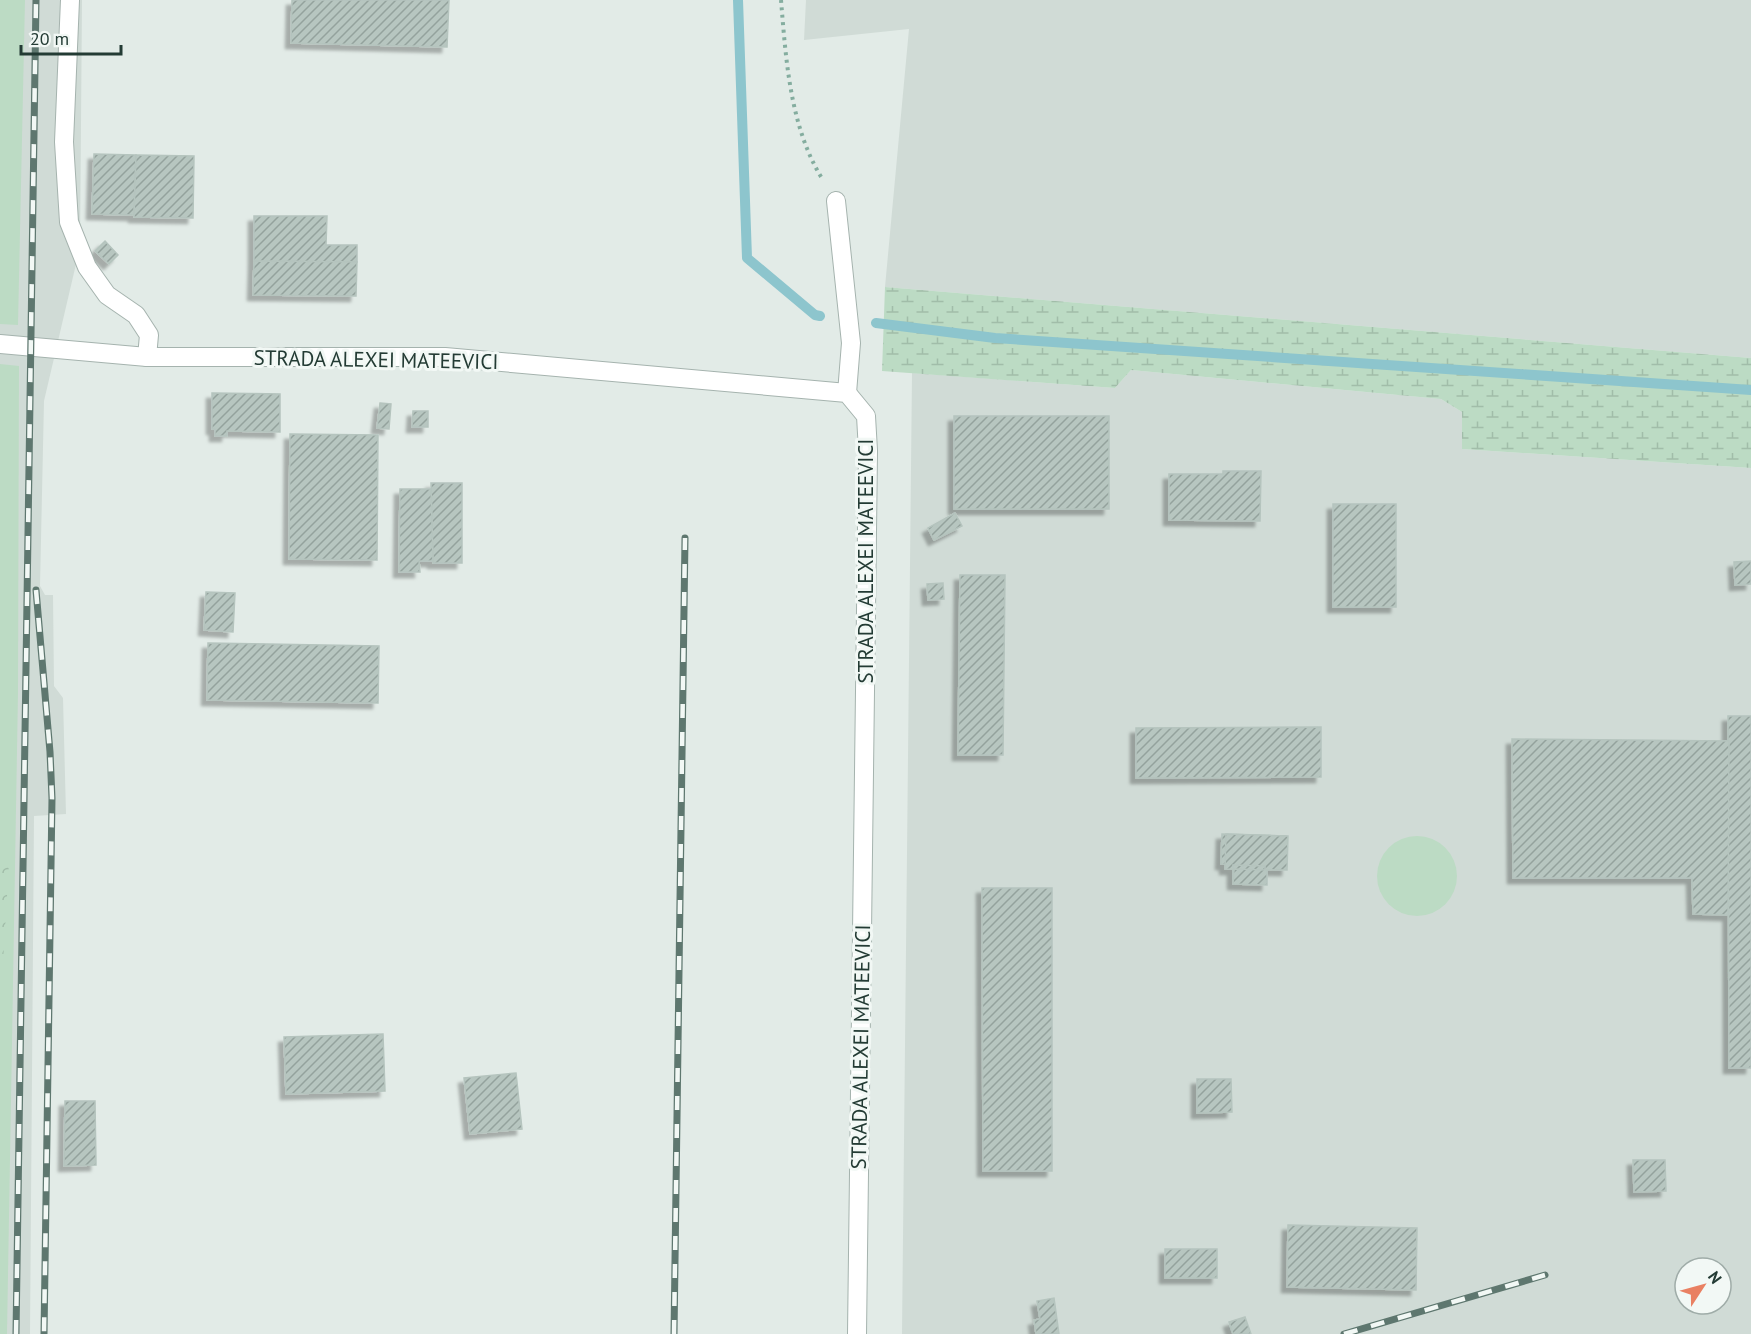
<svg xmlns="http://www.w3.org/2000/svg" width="1751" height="1334" font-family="'PT Sans',sans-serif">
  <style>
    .built { fill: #d0dbd6; fill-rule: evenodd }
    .green { fill: #bcdbc4 }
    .forest { fill: url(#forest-crowns) }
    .wetland { fill: url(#wetland-marsh) }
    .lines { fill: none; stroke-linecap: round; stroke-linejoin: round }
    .stream { stroke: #8dc5cd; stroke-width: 10 }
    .building { fill: url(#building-hatch); stroke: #b5c4be; stroke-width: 1.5; filter: url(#shadow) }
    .service-casing { stroke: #a5b3ae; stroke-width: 20 }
    .minor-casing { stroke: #a5b3ae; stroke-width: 20 }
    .path { stroke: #84ad9f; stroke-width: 4; stroke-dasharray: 3 4.5; stroke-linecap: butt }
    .service { stroke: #fff; stroke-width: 18 }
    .minor { stroke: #fff; stroke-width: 18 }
    .rail-casing { stroke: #5e776f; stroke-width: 7 }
    .rail { stroke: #f2f8f5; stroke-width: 4.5; stroke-dasharray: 14; stroke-linecap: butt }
    .labels { text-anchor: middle; stroke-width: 6; stroke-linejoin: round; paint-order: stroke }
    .street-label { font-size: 21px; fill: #233b34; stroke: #f2f8f5 }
  </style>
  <defs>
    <pattern id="forest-crowns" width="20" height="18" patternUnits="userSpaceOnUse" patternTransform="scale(1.5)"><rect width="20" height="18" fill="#bcdbc4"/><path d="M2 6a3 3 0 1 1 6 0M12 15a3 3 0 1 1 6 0" fill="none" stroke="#a1bda9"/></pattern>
    <pattern id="wetland-marsh" width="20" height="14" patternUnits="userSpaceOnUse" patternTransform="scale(1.5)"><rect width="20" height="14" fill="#bcdbc4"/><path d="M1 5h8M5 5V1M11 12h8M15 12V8" fill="none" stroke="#a1bda9"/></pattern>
    <pattern id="building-hatch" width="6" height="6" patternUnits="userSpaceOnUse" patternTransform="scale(1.5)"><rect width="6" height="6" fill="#b7c6c0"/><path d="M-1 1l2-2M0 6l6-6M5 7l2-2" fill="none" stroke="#94a29d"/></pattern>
    <filter id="shadow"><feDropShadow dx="-5.5" dy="5.5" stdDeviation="1.5" flood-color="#0004"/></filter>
  </defs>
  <rect width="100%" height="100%" fill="#e2ebe7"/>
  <!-- built -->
  <g class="built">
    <path d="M0 0H82L80 247 44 401 40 586 45 595H53L54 686 63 698 66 814 34 816 30 1334H0Z"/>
    <path d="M806 0H1751V358L885 287 909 29 804 40Z"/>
    <path d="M1131 370 1441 399 1462 412V449L1751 468V1334H902L912 373 1115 388ZM1685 1268H1721V1304H1685Z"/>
  </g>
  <!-- green -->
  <g class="green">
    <path d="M0 0H25L18 325 0 324Z"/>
    <path d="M0 364 19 366 18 693 7 1334H0Z"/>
    <circle cx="1417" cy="876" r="40"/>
  </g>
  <!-- forest -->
  <path class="forest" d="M0 844 9 862 0 1013Z"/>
  <!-- wetland -->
  <path class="wetland" d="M885 287 1751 358V468L1462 449V412L1441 399 1131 370 1115 388 882 371Z"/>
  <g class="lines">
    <!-- stream -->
    <g class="stream">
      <path d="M738 0 747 258 815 315 820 316"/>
      <path d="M876 323 995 338 1751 390"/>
    </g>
  </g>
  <!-- building -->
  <g class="building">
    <path d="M292 0H449L447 47 291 43Z"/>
    <path d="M94 154 136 155 134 215 92 214Z"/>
    <path d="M136 155 194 156 193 218 134 217Z"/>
    <path d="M254 216H327L326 245H357V262L254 261Z"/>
    <path d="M105 241 118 255 109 264 95 251Z"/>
    <path d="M254 261 357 262 356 296 253 295Z"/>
    <path d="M212 393 280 394V432L227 431V436H215V429H212Z"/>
    <path d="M380 403 391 404 389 429 377 428Z"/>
    <path d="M413 411H428V427H412Z"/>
    <rect x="954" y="416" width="155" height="93"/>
    <path d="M290 434 378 435 377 560 289 559Z"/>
    <path d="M1223 471H1261L1260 521 1169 520V474H1223Z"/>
    <path d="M431 483H462V563H433Z"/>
    <path d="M400 489H431L433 561H419L420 572H399Z"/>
    <rect x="1333" y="504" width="63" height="103"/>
    <path d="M955 513 962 526 934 540 928 528Z"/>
    <path d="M1751 561V584L1735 585 1734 562Z"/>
    <path d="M960 575H1005L1003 755H958Z"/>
    <path d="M943 583 944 599 928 600 927 584Z"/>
    <path d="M206 592 235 593 233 632 204 630Z"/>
    <path d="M208 643 379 646 378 703 207 700Z"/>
    <path d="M1728 716H1751V1068H1729Z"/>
    <path d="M1321 727V777L1136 778V728Z"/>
    <path d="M1512 739 1729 741 1728 915 1693 914 1692 878H1513Z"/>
    <path d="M1222 834 1286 836 1285 866 1221 864Z"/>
    <path d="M1226 834 1288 836 1287 870 1225 869Z"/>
    <path d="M1233 865 1265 866V881L1233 880Z"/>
    <path d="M1234 869 1267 870V885L1233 884Z"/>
    <path d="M982 888H1052V1171H983Z"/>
    <path d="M383 1034 385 1091 286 1094 284 1037Z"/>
    <path d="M516 1073 522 1129 470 1134 464 1078Z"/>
    <path d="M1197 1079H1231L1232 1112 1197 1113Z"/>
    <path d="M65 1101H95L96 1165 64 1166Z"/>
    <path d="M1633 1160H1665L1666 1191 1634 1192Z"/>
    <path d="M1288 1225 1417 1228 1416 1290 1287 1287Z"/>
    <rect x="1165" y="1249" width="52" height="29"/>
    <path d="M1054 1298 1059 1334H1036L1034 1320 1040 1319 1037 1301Z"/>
    <path d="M1245 1317 1251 1334H1233L1229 1322Z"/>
  </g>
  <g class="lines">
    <!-- service casing -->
    <g class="service-casing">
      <g id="service">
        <path d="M70 0 64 142 69 222 87 267 107 295 136 315 149 335 147 357"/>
        <path d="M836 201 851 343 847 393"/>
      </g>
    </g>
    <!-- minor casing -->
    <g class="minor-casing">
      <path id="minor" d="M0 344 147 357H445L847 393 866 416 868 451 857 1334"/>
    </g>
    <!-- path -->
    <path class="path" d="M781 0C786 60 790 128 823 180"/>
    <!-- service -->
    <use href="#service" class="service"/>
    <!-- minor -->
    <use href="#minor" class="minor"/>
    <!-- rail casing -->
    <g class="rail-casing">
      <g id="rail">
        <path d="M36 590 50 752 52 798 44 1334"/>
        <path d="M16 1334 36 0"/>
        <path d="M674 1334 685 538"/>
        <path d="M1344 1334 1545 1275"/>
      </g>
    </g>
    <!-- rail -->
    <use href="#rail" class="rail"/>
  </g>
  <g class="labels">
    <!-- street labels -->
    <g class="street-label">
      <text transform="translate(376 360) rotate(1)" y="7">STRADA ALEXEI MATEEVICI</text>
      <text transform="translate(866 561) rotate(-90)" y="7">STRADA ALEXEI MATEEVICI</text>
      <text transform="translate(861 1047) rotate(-89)" y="7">STRADA ALEXEI MATEEVICI</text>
    </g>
  </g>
  <!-- north arrow -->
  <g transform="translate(1703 1286) rotate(54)"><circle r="28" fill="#f2f8f5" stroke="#9faca8" stroke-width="1.5"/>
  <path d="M0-4.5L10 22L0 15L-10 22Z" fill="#e98062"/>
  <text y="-9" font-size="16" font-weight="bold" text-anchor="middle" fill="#233b34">N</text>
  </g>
  <!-- scale -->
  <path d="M21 45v9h100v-9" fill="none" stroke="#233b34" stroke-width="3"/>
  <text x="30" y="45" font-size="18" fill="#233b34" stroke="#f2f8f5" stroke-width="4.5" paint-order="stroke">20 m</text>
</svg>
